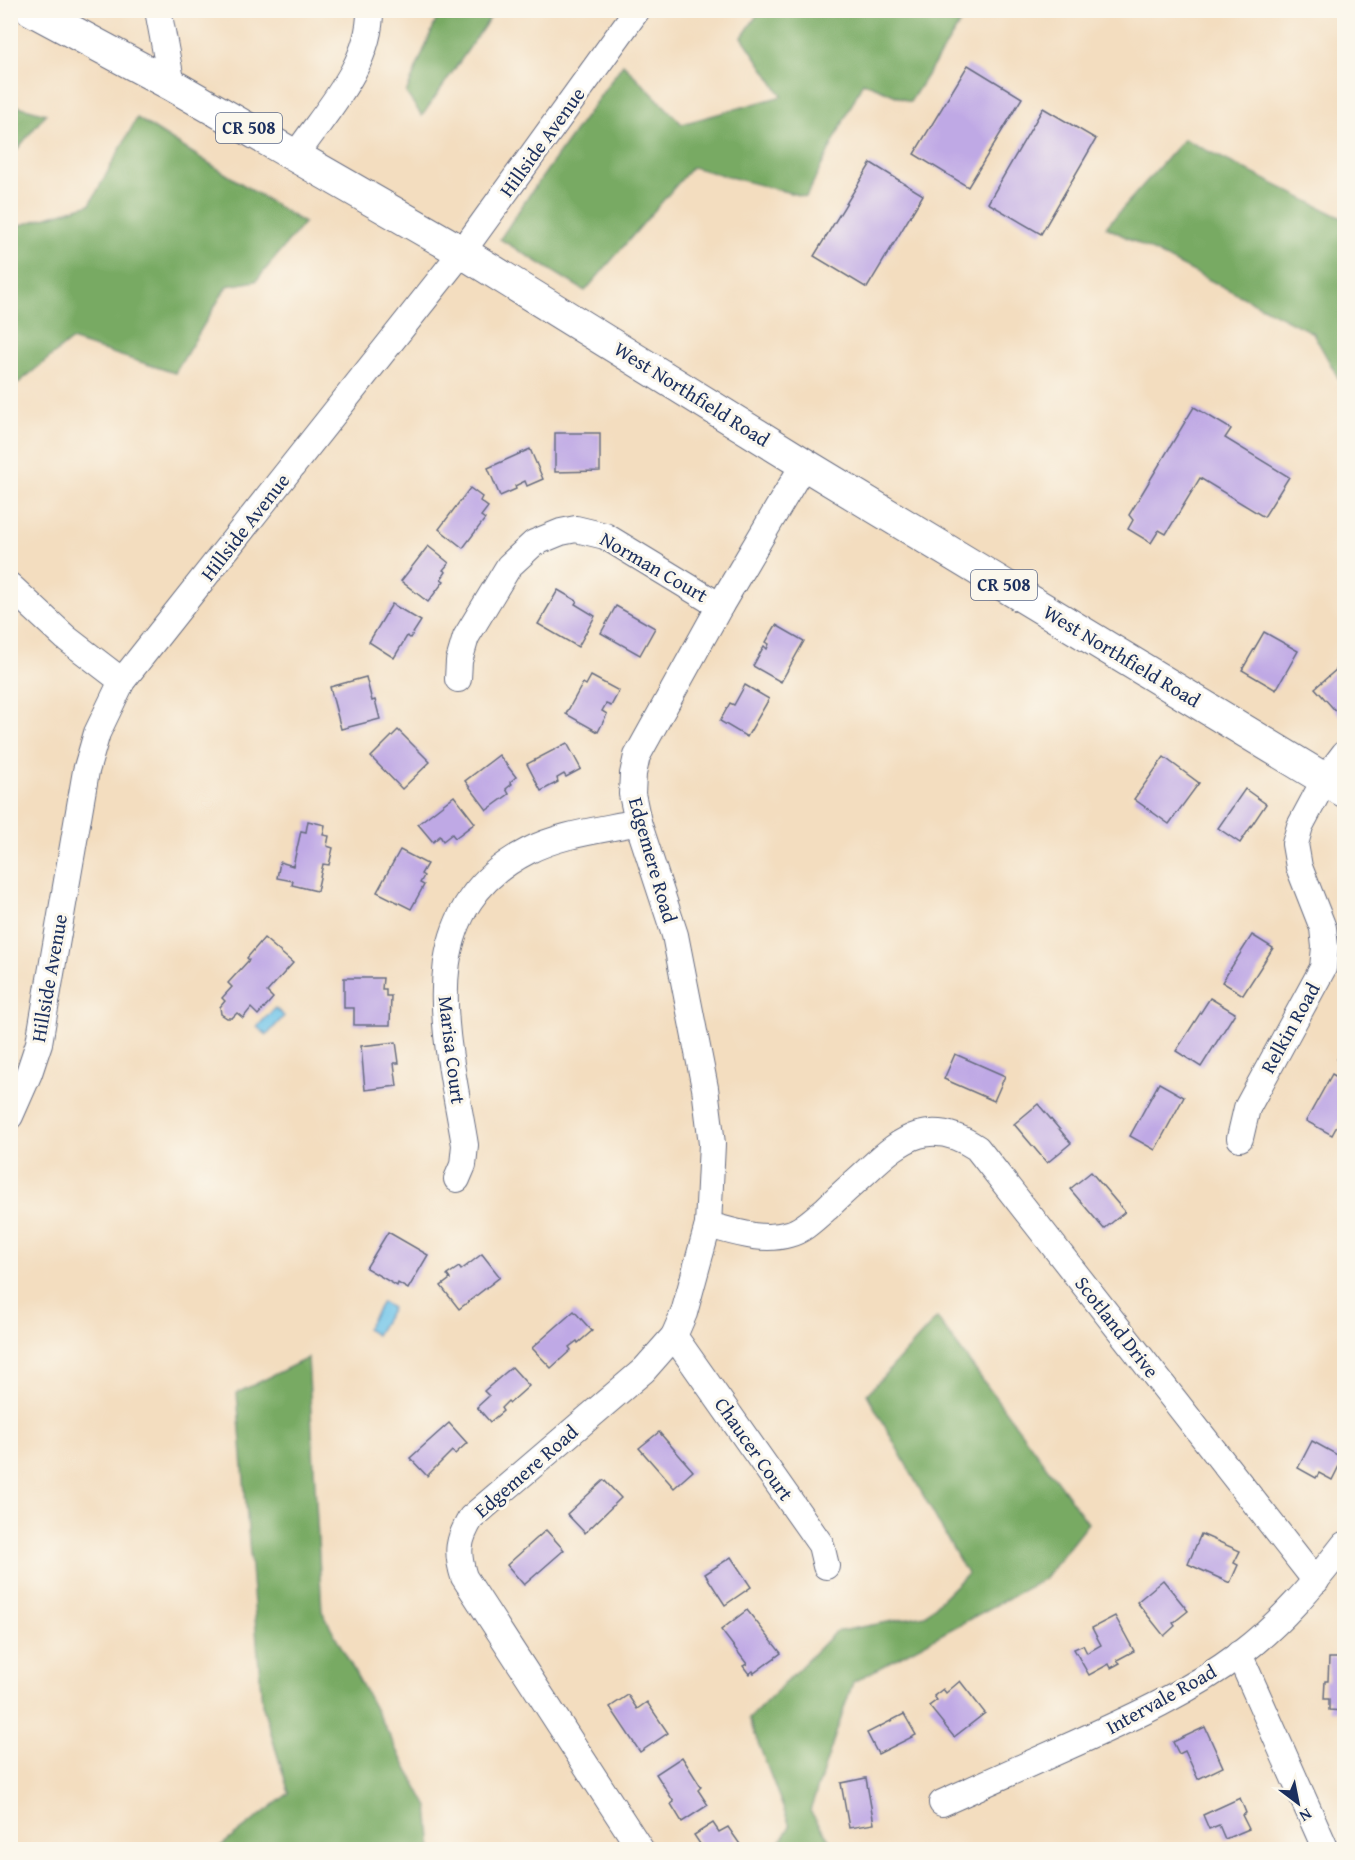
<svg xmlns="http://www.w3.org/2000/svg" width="1355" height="1860" font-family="'Gentium Book Plus',serif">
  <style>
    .forest { fill: #78aa64; stroke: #4a6c61; stroke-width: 1.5 }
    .water { fill: #6cc3e9; stroke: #4479a4; stroke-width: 1.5 }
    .building { fill: #bfa9e5 }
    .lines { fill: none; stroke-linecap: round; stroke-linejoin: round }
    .minor-casing { stroke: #676c80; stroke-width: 28 }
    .major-casing { stroke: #676c80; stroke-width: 34 }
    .minor { stroke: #fff; stroke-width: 26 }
    .major { stroke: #fff; stroke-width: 32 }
    .labels { text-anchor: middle; stroke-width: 6; stroke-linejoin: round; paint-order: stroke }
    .shield { fill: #fbf7ec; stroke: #5e6b89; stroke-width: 1.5 }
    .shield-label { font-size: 18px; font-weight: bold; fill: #1b2f5e }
    .street-label { font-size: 20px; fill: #1b2f5e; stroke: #fbf7ec }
  </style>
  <rect width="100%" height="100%" fill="#fbf7ec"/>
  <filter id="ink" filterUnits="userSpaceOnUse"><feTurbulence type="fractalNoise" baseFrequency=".0167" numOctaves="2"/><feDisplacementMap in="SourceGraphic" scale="12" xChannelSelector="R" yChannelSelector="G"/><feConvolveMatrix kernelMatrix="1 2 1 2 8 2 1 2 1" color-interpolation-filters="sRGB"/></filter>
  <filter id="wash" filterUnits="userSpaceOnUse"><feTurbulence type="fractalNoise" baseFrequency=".008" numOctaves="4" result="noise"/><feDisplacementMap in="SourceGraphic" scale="24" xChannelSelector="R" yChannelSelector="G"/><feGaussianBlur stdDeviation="1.35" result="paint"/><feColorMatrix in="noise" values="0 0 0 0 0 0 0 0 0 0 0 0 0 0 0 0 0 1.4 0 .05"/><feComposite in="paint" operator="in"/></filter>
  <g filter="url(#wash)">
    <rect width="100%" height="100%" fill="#f3ddbf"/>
    <!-- forest -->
    <g class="forest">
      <path d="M440 11H495L422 116 406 93Z"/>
      <path d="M760 11H968L910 102 863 82 806 197 692 167 585 291 500 239 530 194 623 64 682 124 782 96 742 37Z"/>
      <path d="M11 104 46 114 11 157 10 104Z"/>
      <path d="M137 118 304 223 256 281 227 286 175 373 71 340 16 385 10 380 11 223 18 226 90 204Z"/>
      <path d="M1184 139 1344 219V388L1313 333 1106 227Z"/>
      <path d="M937 1318 1088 1523 1044 1579 853 1682 810 1811 836 1849H776L790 1826 749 1719 835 1632 925 1615 967 1574 867 1394Z"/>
      <path d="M308 1358 322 1611 428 1807 432 1849H217L289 1793 262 1704 237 1393Z"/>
    </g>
    <!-- water -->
    <g class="water">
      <path d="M275 1008 284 1016 267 1035 257 1027Z"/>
      <path d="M382 1302 392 1308 376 1335 366 1329Z"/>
    </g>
    <g id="blocks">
      <!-- building -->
      <g class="building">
        <path d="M968 65 1022 98 968 187 914 154Z"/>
        <path d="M1043 108 1096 139 1041 234 988 203Z"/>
        <path d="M871 163 923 195 867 288 814 256Z"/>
        <path d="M1194 407 1231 429 1225 438 1289 477 1264 517 1200 478 1166 534 1159 530 1151 543 1128 529 1133 520 1129 515Z"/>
        <path d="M555 433H600V471L555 472Z"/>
        <path d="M530 449 543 479 527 486 525 481 515 486 516 489 500 496 488 468Z"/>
        <path d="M470 488 482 497 480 501 488 507 481 516 485 519 463 548 439 529Z"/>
        <path d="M428 546 449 563 443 570 446 572 441 579 444 581 428 602 401 581Z"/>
        <path d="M558 590 577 601 575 604 595 616 578 647 538 624Z"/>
        <path d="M392 604 421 621 410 638 407 636 394 658 369 642Z"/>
        <path d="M616 606 655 628 640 655 601 633Z"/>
        <path d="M776 625 804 641 781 682 753 666 764 646 767 649 769 644 766 642Z"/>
        <path d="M1264 632 1298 651 1276 690 1242 670Z"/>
        <path d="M1344 663V712L1340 716 1315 688Z"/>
        <path d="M591 676 619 691 611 706 606 704 602 711 607 714 598 732 566 714 583 683 586 685Z"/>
        <path d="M366 677 372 701 375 700 380 719 341 729 330 687Z"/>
        <path d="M745 685 769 699 747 737 720 721 730 703 734 705Z"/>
        <path d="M398 730 430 762 402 789 371 757Z"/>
        <path d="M567 743 581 769 566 777 564 774 557 778 558 782 541 791 527 764Z"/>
        <path d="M499 755 516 777 510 782 512 784 506 789 509 794 487 810 465 781Z"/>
        <path d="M1164 757 1199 783 1169 824 1134 799Z"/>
        <path d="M1245 789 1266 804 1240 843 1218 828Z"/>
        <path d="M454 796 475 823 455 838 452 834 443 841 440 836 433 842 418 824Z"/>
        <path d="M308 821 325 825 323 835 329 836 327 846 333 848 329 865 323 864 317 891 292 885 293 881 277 878 280 862 293 866 301 831 306 832Z"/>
        <path d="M400 850 427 864 421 874 424 876 420 883 424 885 411 909 377 892Z"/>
        <path d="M1252 935 1273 948 1243 995 1222 982Z"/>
        <path d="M264 938 293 963 267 992 273 998 258 1015 251 1008 243 1018 237 1013 232 1018H227L221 1014 220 1007 225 1001 222 998 232 987 228 983 249 960 247 958Z"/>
        <path d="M344 978H383L382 989H386V996H391L390 1025H354V1008H344Z"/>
        <path d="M1210 998 1235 1013 1201 1067 1176 1051Z"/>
        <path d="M396 1042 399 1063H394L397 1086 365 1090 361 1046Z"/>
        <path d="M1344 1047V1063L1337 1059Z"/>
        <path d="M955 1054 1005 1076 994 1101 944 1079Z"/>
        <path d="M1332 1074 1344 1081V1113L1332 1135 1306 1121Z"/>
        <path d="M1159 1083 1184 1097 1155 1150 1130 1136Z"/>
        <path d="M1038 1104 1071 1143 1047 1163 1014 1124Z"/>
        <path d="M1091 1172 1125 1212 1104 1229 1070 1189Z"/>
        <path d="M388 1232 428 1255 408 1289 398 1283 397 1286 366 1268Z"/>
        <path d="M482 1254 500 1277 459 1309 441 1286 450 1279 447 1275 459 1267 461 1270Z"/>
        <path d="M574 1311 592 1331 578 1343 577 1341 569 1347 571 1350 551 1368 532 1348Z"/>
        <path d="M512 1367 529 1386 510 1403 508 1401 501 1408 503 1411 490 1422 477 1407 489 1396 484 1391Z"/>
        <path d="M449 1423 467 1443 455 1454 452 1451 427 1476 410 1458Z"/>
        <path d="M659 1432 693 1471 674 1488 639 1448Z"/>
        <path d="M1312 1441 1343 1458 1332 1480 1319 1473 1316 1478 1298 1468Z"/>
        <path d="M604 1480 621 1498 585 1533 567 1514Z"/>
        <path d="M546 1530 564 1550 524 1585 507 1565Z"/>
        <path d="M1201 1534 1240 1551 1234 1563 1238 1565 1230 1583 1188 1564Z"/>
        <path d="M731 1557 751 1587 725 1605 705 1574Z"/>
        <path d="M1163 1580 1188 1611 1173 1623 1175 1626 1164 1636 1137 1602Z"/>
        <path d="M747 1610 781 1653 754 1673 753 1671 749 1674 743 1666 747 1664 721 1630Z"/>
        <path d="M1115 1616 1134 1651 1117 1660 1120 1663 1111 1668 1109 1664 1089 1675 1074 1649 1083 1645 1087 1653 1101 1645 1092 1628Z"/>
        <path d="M1329 1658H1344V1711L1329 1710V1699H1324L1325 1681H1328Z"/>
        <path d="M960 1681 985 1713 954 1737 929 1706 937 1700 934 1696 943 1689 946 1693Z"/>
        <path d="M628 1695 637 1709 647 1702 668 1733 640 1752 610 1707Z"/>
        <path d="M904 1714 916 1735 878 1754 867 1733Z"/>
        <path d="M1205 1727 1223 1767 1198 1779 1185 1751 1179 1754 1173 1742Z"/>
        <path d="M682 1757 701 1787 698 1790 708 1805 682 1822 671 1804 674 1802 656 1774Z"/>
        <path d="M866 1778 874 1824 849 1828 841 1783Z"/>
        <path d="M1240 1798 1246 1813 1242 1815 1249 1829 1225 1839 1219 1825 1209 1829 1203 1815Z"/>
        <path d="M713 1823 719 1832 728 1827 744 1850H704L694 1835Z"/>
      </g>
    </g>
  </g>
  <g filter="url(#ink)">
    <use href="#blocks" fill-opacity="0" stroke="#676c80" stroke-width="1.5"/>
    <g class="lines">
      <!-- minor casing -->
      <g class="minor-casing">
        <g id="minor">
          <path d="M158 10 172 85"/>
          <path d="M296 155C325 112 371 65 370 10"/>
          <path d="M10 586 66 638 122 681"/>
          <path d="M458 679 459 661 466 637 509 566 534 543 561 532 576 529 605 536 720 606"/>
          <path d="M10 1116 29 1073 39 1043 86 771 97 733 122 681 462 252 637 10"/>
          <path d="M1240 1138 1247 1108 1323 968 1325 947 1323 928 1299 867 1295 844 1300 826 1325 779 1344 754"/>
          <path d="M457 1179 463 1165 465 1145C448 1040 408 912 528 851 560 834 602 830 638 822"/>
          <path d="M708 1225C735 1232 762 1242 789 1234 803 1231 816 1217 827 1208 840 1195 854 1183 868 1170 903 1137 931 1117 977 1148L1316 1581"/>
          <path d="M674 1336 821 1545 826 1566"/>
          <path d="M1239 1654 1326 1850"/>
          <path d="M942 1803C986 1783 1031 1763 1076 1743 1132 1718 1191 1691 1240 1654 1281 1623 1313 1585 1344 1545"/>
          <path d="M641 1850 464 1577C456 1552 458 1540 471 1518L644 1370 674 1336 684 1313 708 1225 712 1144 705 1088 675 935 638 822 632 794 633 774 637 756 720 606 804 464"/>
        </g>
      </g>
      <!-- major casing -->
      <g class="major-casing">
        <path id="major" d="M32 10 172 85 462 252 804 464 1344 791"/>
      </g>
      <!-- minor -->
      <use href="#minor" class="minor"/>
      <!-- major -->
      <use href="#major" class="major"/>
    </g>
  </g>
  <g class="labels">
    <!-- shield labels -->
    <g class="shield">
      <rect x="216" y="113" width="66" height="30" rx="4.5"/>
      <rect x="971" y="570" width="66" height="30" rx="4.5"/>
    </g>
    <g class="shield-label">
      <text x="249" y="134">CR 508</text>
      <text x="1004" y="591">CR 508</text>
    </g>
    <!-- street labels -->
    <g class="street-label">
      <text transform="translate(542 142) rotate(-54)" y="7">Hillside Avenue</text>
      <text transform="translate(692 394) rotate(32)" y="7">West Northfield Road</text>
      <text transform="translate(245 527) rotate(-52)" y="7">Hillside Avenue</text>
      <text transform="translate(654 567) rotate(30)" y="7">Norman Court</text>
      <text transform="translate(1122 656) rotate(31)" y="7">West Northfield Road</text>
      <text transform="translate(653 860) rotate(74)" y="7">Edgemere Road</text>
      <text transform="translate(49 978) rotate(-80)" y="7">Hillside Avenue</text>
      <text transform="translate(1290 1028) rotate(-61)" y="7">Relkin Road</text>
      <text transform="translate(452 1050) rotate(83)" y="7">Marisa Court</text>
      <text transform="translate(1117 1327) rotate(52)" y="7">Scotland Drive</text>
      <text transform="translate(754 1449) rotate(55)" y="7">Chaucer Court</text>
      <text transform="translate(526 1471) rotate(-41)" y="7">Edgemere Road</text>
      <text transform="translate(1161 1699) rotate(-29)" y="7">Intervale Road</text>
    </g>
  </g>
  <!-- margin -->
  <rect width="1355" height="1860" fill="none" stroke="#fbf7ec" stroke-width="36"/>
  <!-- north arrow -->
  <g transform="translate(1298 1803) rotate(148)" stroke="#fbf7ec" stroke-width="4.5" paint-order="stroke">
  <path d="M0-4.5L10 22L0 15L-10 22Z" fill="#1b2f5e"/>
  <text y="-9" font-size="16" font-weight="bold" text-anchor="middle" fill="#1b2f5e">N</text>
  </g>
</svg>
